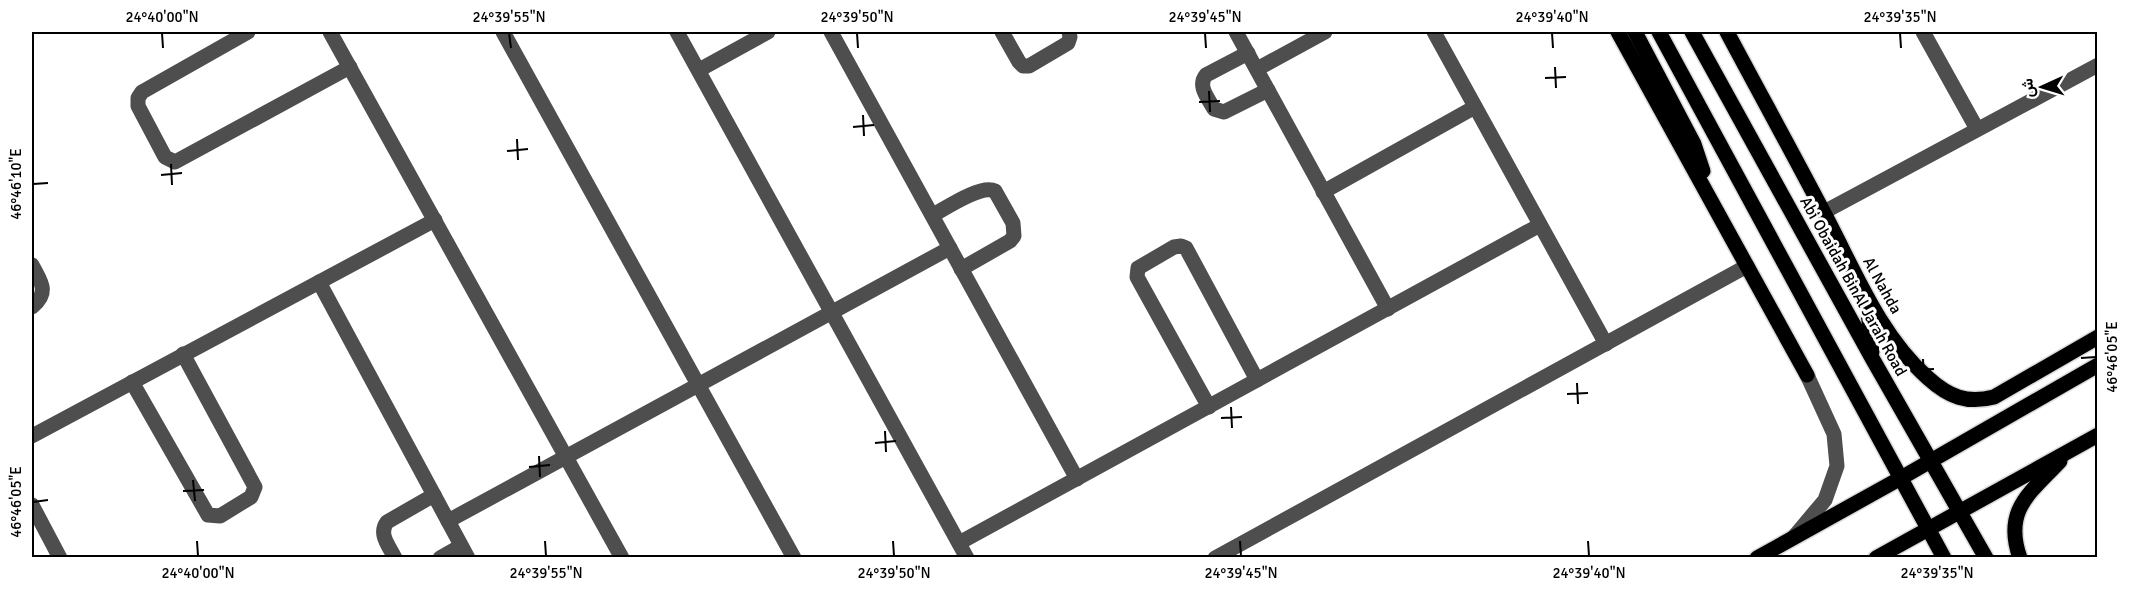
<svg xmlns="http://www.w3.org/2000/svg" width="2129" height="589" font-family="Signika,Vazirmatn,sans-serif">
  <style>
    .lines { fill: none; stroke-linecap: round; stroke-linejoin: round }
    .major-casing { stroke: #dbdbdb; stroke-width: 18 }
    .minor { stroke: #4e4e4e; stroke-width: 15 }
    .major { stroke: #000; stroke-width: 15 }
    .ticks { fill: none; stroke: #000; stroke-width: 2 }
    .labels { text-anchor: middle; stroke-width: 6; stroke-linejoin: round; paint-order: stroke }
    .street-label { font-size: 16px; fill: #000; stroke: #fff }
    .neatline { fill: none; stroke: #000; stroke-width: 2 }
    .ticks-label { font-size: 15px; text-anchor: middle; fill: #000 }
  </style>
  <rect width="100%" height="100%" fill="#fff"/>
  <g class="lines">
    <!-- major casing -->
    <g class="major-casing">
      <g id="major">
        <path d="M1618 32 1807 375"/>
        <path d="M1635 32 1694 144 1703 171"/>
        <path d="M1659 32 1944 558"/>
        <path d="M1692 32 1872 358 1986 558"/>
        <path d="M1727 32C1759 92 1792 152 1824 213 1854 269 1879 335 1928 378 1949 397 1967 404 1994 397L2098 337"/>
        <path d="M1867 301 1872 352"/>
        <path d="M1757 558 1901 478 2098 365"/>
        <path d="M1876 558 2098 435"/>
        <path d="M2020 558C2003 510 2030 493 2060 461"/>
      </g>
    </g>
    <!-- minor -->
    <g class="minor">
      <path d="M248 32 142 92 138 98V106L165 157 175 162 350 67"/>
      <path d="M330 32 622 558"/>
      <path d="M503 32 794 558"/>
      <path d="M677 32 967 558"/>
      <path d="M831 32 1077 479"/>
      <path d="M1002 32 1019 62 1023 66H1029L1068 43 1070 37 1069 32"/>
      <path d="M1236 32 1388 309"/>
      <path d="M1434 32 1606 344"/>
      <path d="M1923 32 1977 129"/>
      <path d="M1248 53 1206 75C1197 86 1208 98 1214 109L1224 112 1268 90"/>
      <path d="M1257 69 1325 32"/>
      <path d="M699 70 768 32"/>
      <path d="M1323 192 1475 107"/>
      <path d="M1824 212 2098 65"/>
      <path d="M933 215C946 208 981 184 995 191L1013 223 1014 236 1010 241 961 269"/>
      <path d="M32 265C41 282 50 292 32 307"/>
      <path d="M319 282 468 558"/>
      <path d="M132 382 208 515 220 516 251 497 255 487 183 354"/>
      <path d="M1209 407 1137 277 1138 268 1174 247 1181 246 1186 248 1257 380"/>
      <path d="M32 436 435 220"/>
      <path d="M32 505 60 558"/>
      <path d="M448 521 950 248"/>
      <path d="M1793 538 1825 500 1837 466 1834 434 1807 375"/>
      <path d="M959 543 1540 225"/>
      <path d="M395 558C389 546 378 534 387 522L434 495"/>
      <path d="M440 558 461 546"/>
      <path d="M1215 558 1747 266"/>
    </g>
    <!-- major -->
    <use href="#major" class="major"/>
  </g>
  <!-- ticks -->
  <path class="ticks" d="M162 33 163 48M509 33 511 48M857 33 858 48M1205 33 1206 48M1552 33 1553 48M1900 33 1901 48M1555 67 1556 88M1545 78 1566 77M1209 91 1210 112M1199 102 1220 101M863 115 864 136M853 127 874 125M517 139 518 160M507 151 528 149M171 164 172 185M161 175 182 173M33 184 48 183M2081 358 2096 357M1923 359 1924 380M1913 370 1934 369M1577 383 1578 404M1567 394 1588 393M1231 407 1232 428M1221 418 1242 417M885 431 886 452M875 443 896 441M539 456 540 477M529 467 550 465M193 480 195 501M183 491 204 490M33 502 48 500M197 541 198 556M545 541 546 556M893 541 894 556M1240 541 1241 556M1588 541 1589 556M1935 541 1937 556"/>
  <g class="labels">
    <!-- street labels -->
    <g class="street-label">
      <text transform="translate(1883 285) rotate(61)" y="6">Al Nahda</text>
      <text transform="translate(1854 286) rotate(61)" y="6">Abi Obaidah BinAl Jarah Road</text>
    </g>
  </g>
  <!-- border -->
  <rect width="2129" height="589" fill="none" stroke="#ffffff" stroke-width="66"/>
  <!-- north arrow -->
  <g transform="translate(2042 87) rotate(266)" stroke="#ffffff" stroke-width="4.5" paint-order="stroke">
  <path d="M0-4.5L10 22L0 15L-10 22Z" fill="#000000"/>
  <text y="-9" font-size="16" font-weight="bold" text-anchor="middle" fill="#000000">ش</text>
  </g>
  <rect x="33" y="33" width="2063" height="523" class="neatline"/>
  <g class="ticks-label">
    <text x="162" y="22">24°40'00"N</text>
    <text x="509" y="22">24°39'55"N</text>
    <text x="857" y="22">24°39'50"N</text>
    <text x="1205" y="22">24°39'45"N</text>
    <text x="1552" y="22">24°39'40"N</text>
    <text x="1900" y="22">24°39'35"N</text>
    <text transform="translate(16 184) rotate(-90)" y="5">46°46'10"E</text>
    <text transform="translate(2112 357) rotate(-90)" y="5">46°46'05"E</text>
    <text transform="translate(16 502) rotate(-90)" y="5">46°46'05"E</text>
    <text x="198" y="578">24°40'00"N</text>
    <text x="546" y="578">24°39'55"N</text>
    <text x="894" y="578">24°39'50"N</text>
    <text x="1241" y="578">24°39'45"N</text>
    <text x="1589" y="578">24°39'40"N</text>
    <text x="1937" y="578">24°39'35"N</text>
  </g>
</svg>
